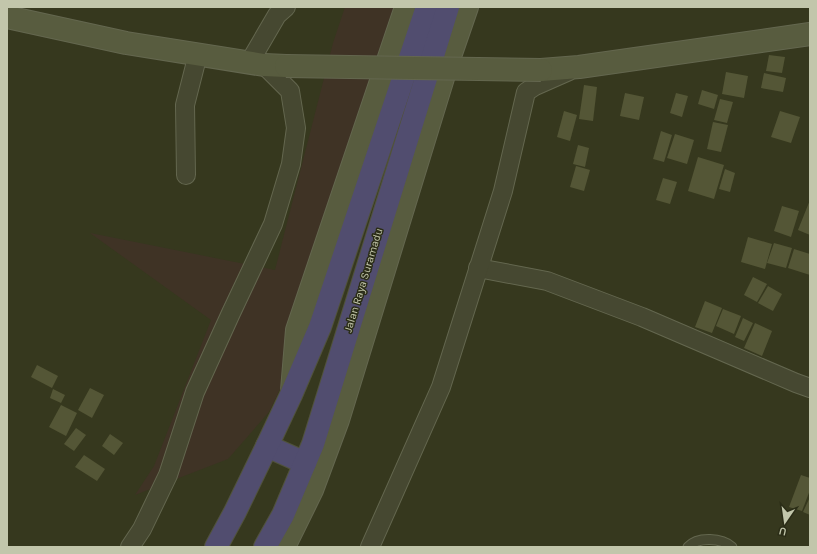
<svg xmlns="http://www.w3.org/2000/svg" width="817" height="554" font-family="Karla,sans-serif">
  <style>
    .green { fill: #3f3325 }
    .building { fill: #545636 }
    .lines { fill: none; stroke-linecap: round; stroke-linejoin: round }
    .lane-casing { stroke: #64674f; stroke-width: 11 }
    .street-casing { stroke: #64674f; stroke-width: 20 }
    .secondary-casing { stroke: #64674f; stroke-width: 24 }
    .highway-casing { stroke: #51533c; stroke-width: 24 }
    .lane { stroke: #464831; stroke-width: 9 }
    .street { stroke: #464831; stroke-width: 18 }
    .secondary { stroke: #585c3f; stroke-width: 22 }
    .highway { stroke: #514d6f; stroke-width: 22 }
    .secondary-bridge-casing { stroke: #64674f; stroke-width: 24; stroke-linecap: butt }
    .secondary-bridge { stroke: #585c3f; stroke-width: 22 }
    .labels { text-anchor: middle; stroke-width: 3; stroke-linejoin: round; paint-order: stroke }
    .street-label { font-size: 11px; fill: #c2c6ab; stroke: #2b2d17 }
  </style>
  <rect width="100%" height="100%" fill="#36381e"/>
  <!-- green -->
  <path class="green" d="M345 7H400L295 359 269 412 228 459 135 495 154 466 211 320 90 233 275 270 333 43Z"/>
  <!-- building -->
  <g class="building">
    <path d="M769 55 785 57 782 73 766 71Z"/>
    <path d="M726 72 748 76 744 98 722 94Z"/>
    <path d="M764 73 786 78 783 92 761 88Z"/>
    <path d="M584 85 597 87 593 121 579 119Z"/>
    <path d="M702 90 718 95 714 109 698 104Z"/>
    <path d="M625 93 644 97 639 120 620 116Z"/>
    <path d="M676 93 688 96 682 117 670 113Z"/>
    <path d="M720 99 733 102 727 123 714 120Z"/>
    <path d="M564 111 577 115 570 141 557 137Z"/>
    <path d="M780 111 800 117 791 143 771 137Z"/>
    <path d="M713 122 728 125 721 152 707 149Z"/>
    <path d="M661 131 672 135 664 162 653 159Z"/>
    <path d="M675 134 694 140 687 164 667 158Z"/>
    <path d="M578 145 589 148 585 167 573 164Z"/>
    <path d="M698 157 724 165 714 199 688 191Z"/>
    <path d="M576 166 590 170 584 191 570 187Z"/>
    <path d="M725 169 735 173 730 192 719 189Z"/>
    <path d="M663 178 677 182 670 204 656 200Z"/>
    <path d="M810 200V235L798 230Z"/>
    <path d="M782 206 799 211 791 237 774 231Z"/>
    <path d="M748 237 772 244 765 269 741 262Z"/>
    <path d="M774 243 792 248 786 268 767 263Z"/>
    <path d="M794 249 810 254V275L788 268Z"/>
    <path d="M753 277 767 284 757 302 744 295Z"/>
    <path d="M768 286 782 294 773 311 758 303Z"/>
    <path d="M705 301 722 308 712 333 695 327Z"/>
    <path d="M723 309 741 316 734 334 716 326Z"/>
    <path d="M743 318 753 323 744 341 735 337Z"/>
    <path d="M755 323 772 331 762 356 744 348Z"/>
    <path d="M37 365 58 376 52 388 31 377Z"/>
    <path d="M90 388 104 395 92 418 78 410Z"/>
    <path d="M53 389 65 395 61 403 50 398Z"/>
    <path d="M61 405 77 413 66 436 49 427Z"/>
    <path d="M76 428 86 435 74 451 64 444Z"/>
    <path d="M110 434 123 443 114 455 102 446Z"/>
    <path d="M84 455 105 469 97 481 75 467Z"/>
    <path d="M801 475 810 478V490L802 511 789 507Z"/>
    <path d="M810 497V515L803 512Z"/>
  </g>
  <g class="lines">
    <!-- lane casing -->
    <g class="lane-casing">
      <path id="lane" d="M688 547C698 536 722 538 732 547"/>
    </g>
    <!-- street casing -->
    <g class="street-casing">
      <g id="street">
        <path d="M249 63 277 15 286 7"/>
        <path d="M186 175 185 105 198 54"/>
        <path d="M478 268 547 281 642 317 796 383 810 388"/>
        <path d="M130 547 142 529 168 475 195 392 231 313 273 224 291 164 296 128 290 91 264 65"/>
        <path d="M370 547 441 387 503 191 526 92 535 86 569 71"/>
      </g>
    </g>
    <!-- secondary casing -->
    <g class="secondary-casing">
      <g id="secondary">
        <path d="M7 17 126 43 264 65 286 66"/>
        <path d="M541 70 579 67 810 34"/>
        <path d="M292 390 297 330 406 7"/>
        <path d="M284 547 312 490 338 420 447 65 467 7"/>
      </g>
    </g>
    <!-- highway casing -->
    <g class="highway-casing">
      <g id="highway">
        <path d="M267 446 305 463"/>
        <path d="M216 547 235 512 267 446 291 395 320 327 427 7"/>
        <path d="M265 547 283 515 313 444 448 7"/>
      </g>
    </g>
    <!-- lane -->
    <use href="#lane" class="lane"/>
    <!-- street -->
    <use href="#street" class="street"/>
    <!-- secondary -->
    <use href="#secondary" class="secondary"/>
    <!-- highway -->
    <use href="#highway" class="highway"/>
    <!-- secondary-bridge casing -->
    <g class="secondary-bridge-casing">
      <path id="secondary-bridge" d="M286 66 541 70"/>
    </g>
    <!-- secondary-bridge -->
    <use href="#secondary-bridge" class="secondary-bridge"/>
  </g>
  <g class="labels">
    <!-- street labels -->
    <g class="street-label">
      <text transform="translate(363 280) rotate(-73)" y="4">Jalan Raya Suramadu</text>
    </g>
  </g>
  <!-- border -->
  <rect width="817" height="554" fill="none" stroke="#c2c6ab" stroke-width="16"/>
  <!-- north arrow -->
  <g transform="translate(785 522) rotate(193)" stroke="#2b2d17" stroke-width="3" paint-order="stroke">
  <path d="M0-3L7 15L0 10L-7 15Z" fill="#c2c6ab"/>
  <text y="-6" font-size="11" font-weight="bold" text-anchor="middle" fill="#c2c6ab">U</text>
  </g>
</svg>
